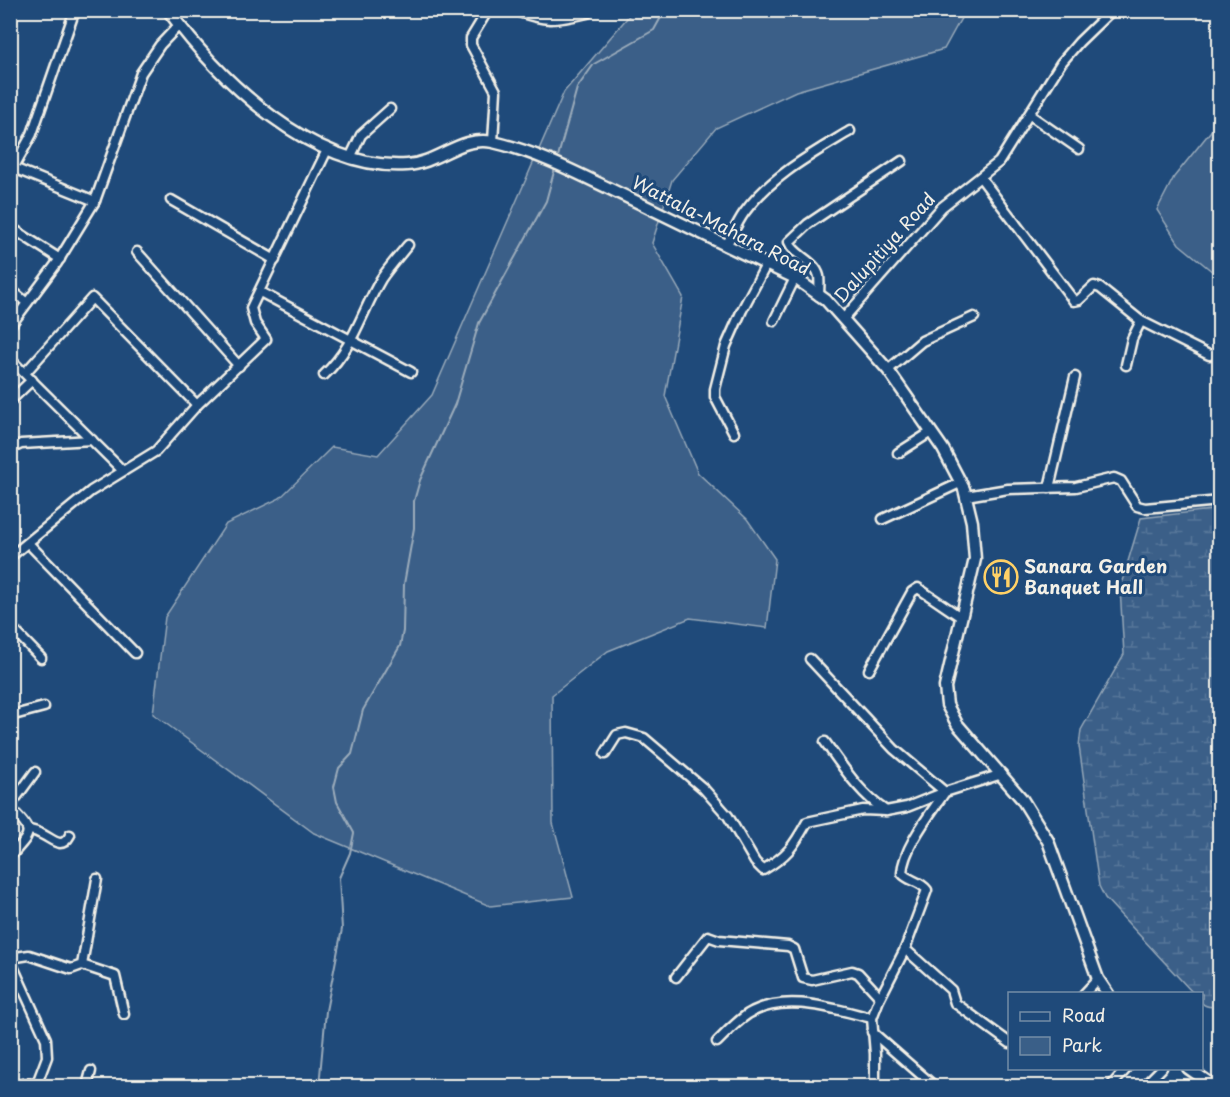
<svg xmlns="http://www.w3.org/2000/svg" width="1230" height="1097" font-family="'Playpen Sans',sans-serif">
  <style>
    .green { fill: #3a5f88; stroke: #97a8b8; stroke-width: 1.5 }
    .wetland { fill: url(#wetland-marsh); stroke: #97a8b8; stroke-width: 1.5 }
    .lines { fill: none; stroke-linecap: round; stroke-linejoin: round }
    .stream { stroke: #9cacbb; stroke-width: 2 }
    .minor-casing { stroke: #f4f1e8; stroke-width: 13 }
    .major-casing { stroke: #f4f1e8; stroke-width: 15 }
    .minor { stroke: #1f4a7a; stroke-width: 8 }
    .major { stroke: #1f4a7a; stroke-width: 10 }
    .labels { text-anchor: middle; stroke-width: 6; stroke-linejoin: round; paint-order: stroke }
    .street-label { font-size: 18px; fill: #f4f1e8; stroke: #1f4a7a }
    .poi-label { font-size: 18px; font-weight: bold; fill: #f4f1e8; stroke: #1f4a7a; text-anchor: start }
  </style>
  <defs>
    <pattern id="wetland-marsh" width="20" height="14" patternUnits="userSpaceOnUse" patternTransform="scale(1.5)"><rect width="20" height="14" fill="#3a5f88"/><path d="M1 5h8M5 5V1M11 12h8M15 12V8" fill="none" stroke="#577699"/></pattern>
  </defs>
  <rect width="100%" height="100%" fill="#1f4a7a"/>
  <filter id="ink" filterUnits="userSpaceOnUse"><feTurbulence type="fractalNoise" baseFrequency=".0167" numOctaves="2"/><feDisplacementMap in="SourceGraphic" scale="12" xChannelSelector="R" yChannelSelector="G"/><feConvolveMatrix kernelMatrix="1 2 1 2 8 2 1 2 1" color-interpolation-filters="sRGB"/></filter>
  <g filter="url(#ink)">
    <!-- green -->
    <g class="green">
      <path d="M633 11H965L944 49 796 91 716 128 672 180 652 243 683 297 665 396 698 473 747 519 775 559 767 628 690 618 608 651 552 695 553 823 573 897 490 906 314 833 153 714 165 617 226 524 280 498 332 447 378 455 432 395 564 92Z"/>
      <path d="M1219 121V277L1179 244 1157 210 1174 177Z"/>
    </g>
    <!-- wetland -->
    <path class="wetland" d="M1219 509 1220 1006C1214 1007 1206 1008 1202 1003V994L1193 993 1105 898 1099 886 1079 746 1081 730 1124 654 1120 588 1141 518Z"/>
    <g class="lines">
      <!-- stream -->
      <g class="stream">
        <path d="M557 160 577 88 594 64 654 30 665 10"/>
        <path d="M319 1086 326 1011 342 929 339 878 350 853 354 833 337 802 334 787 339 768 352 754 363 710 400 646 403 631 404 584 414 528V501L420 480 455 404 479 323 546 201 555 168"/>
      </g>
      <!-- minor casing -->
      <g class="minor-casing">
        <g id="minor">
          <path d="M488 10 471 38V45L496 91 493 142"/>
          <path d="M513 10C546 22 554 21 587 13"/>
          <path d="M1030 115 1079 149"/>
          <path d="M350 158 361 135 390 109"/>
          <path d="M11 167 95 201"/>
          <path d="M10 174 32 134 75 10"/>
          <path d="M981 178 1074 301 1079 300 1094 286 1100 288 1141 321"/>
          <path d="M171 200 275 260"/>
          <path d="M10 227 60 259"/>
          <path d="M726 246C732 235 737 223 744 213 771 176 812 154 850 131"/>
          <path d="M137 252 239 366"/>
          <path d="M10 289 27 303"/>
          <path d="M260 292 411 372"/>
          <path d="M819 296C819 290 820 282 819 276 815 260 794 256 789 242L808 224 902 161"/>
          <path d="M844 318 942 207 999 162 1061 63 1079 42 1112 10"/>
          <path d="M774 321 795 278"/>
          <path d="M10 326 57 263 95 201 141 73 160 45 179 25"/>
          <path d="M10 359 123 471"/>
          <path d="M1126 365 1132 339 1141 321 1209 355 1220 353"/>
          <path d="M888 370 922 341 974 317"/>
          <path d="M25 373 92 298 197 405"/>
          <path d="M324 375C354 347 361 313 381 279 389 267 399 256 408 245"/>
          <path d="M10 401 32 380"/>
          <path d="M734 433 715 397V389L726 346 742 310 766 265"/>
          <path d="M10 449 21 444 92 440"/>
          <path d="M898 453 931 432"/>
          <path d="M1049 488 1075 377"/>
          <path d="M966 496 1008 489 1076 487 1114 478 1121 481 1137 506 1145 508 1220 501"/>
          <path d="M883 519 960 483"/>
          <path d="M28 543 135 653"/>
          <path d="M10 557 91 491 156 451 197 405 266 339 255 323 251 308 327 150"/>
          <path d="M10 626 41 658"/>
          <path d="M869 670 912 592 918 588 962 618"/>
          <path d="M10 716 44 707"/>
          <path d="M825 742C843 767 860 794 886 811"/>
          <path d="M605 754 617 735 626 733 644 738 704 789 728 816 755 862 763 870C788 855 793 847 807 822L863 810 886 811 907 807 945 792 894 749 810 659"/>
          <path d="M29 830C33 831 36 831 39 833 51 837 61 852 70 835"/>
          <path d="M10 857C30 833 36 834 12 810L13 802 35 772"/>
          <path d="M905 949 951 990 955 1003 1010 1043"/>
          <path d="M10 958 29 955 71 969 82 965 97 879"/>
          <path d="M10 960 46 1039 47 1057 36 1086"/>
          <path d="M82 965 115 976 124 1014"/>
          <path d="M676 977 708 936 719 940 788 946 794 949 803 978 812 980 852 971 858 973 880 997"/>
          <path d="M1084 994 1098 979"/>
          <path d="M872 1032 934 1086"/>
          <path d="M717 1042C727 1032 736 1022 748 1014 785 992 834 1009 872 1018"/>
          <path d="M10 1086 37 1082"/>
          <path d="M87 1086 91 1071"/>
          <path d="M875 1086V1054L872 1018 879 1000 905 949 927 890C921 881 908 881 902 873 903 848 931 813 945 792L1002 774"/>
          <path d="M1111 1086 1127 1068"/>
          <path d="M1144 1086 1162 1068"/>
        </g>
      </g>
      <!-- major casing -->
      <g class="major-casing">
        <g id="major">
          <path d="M168 10C220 81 313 171 407 165 439 163 461 135 493 142 542 153 586 178 631 199 686 226 740 252 795 278L826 300 888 370 943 449 964 489 972 522 975 559 945 687 947 705 957 724 1022 799 1048 841 1098 979 1108 994"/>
          <path d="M1188 1068 1214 1086"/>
        </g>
      </g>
      <!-- minor -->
      <use href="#minor" class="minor"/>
      <!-- major -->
      <use href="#major" class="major"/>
    </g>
  </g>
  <!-- icons -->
  <defs>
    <g id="restaurant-ring" transform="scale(1.725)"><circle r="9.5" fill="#1f4a7a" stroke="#ffd166" stroke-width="1.5"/><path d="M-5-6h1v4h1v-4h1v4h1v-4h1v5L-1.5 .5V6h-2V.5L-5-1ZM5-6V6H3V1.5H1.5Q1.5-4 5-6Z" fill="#ffd166"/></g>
  </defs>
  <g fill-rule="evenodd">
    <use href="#restaurant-ring" x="1001" y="577"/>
  </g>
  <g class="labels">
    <!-- street labels -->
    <g class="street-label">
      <text transform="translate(721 226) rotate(27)" y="6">Wattala-Mahara Road</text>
      <text transform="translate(885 248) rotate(-48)" y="6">Dalupitiya Road</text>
    </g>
    <!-- poi labels -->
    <g class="poi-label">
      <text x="1024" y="573">Sanara Garden<tspan x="1024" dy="21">Banquet Hall</tspan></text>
    </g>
  </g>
  <!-- margin -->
  <rect width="1230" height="1097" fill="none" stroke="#1f4a7a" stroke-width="36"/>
  <rect x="18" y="18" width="1194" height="1061" fill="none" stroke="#f4f1e8" stroke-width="2" filter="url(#ink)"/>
  <!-- legend -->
  <rect x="1008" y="992" width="195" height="78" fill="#1f4a7a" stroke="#748da6" stroke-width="1.5"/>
  <rect x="1020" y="1012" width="30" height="9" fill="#1f4a7a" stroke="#748da6" stroke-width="1.5"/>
  <text x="1062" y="1022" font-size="18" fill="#f4f1e8">Road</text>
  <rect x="1020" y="1037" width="30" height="18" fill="#3a5f88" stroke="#748da6" stroke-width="1.5"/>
  <text x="1062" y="1052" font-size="18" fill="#f4f1e8">Park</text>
</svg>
